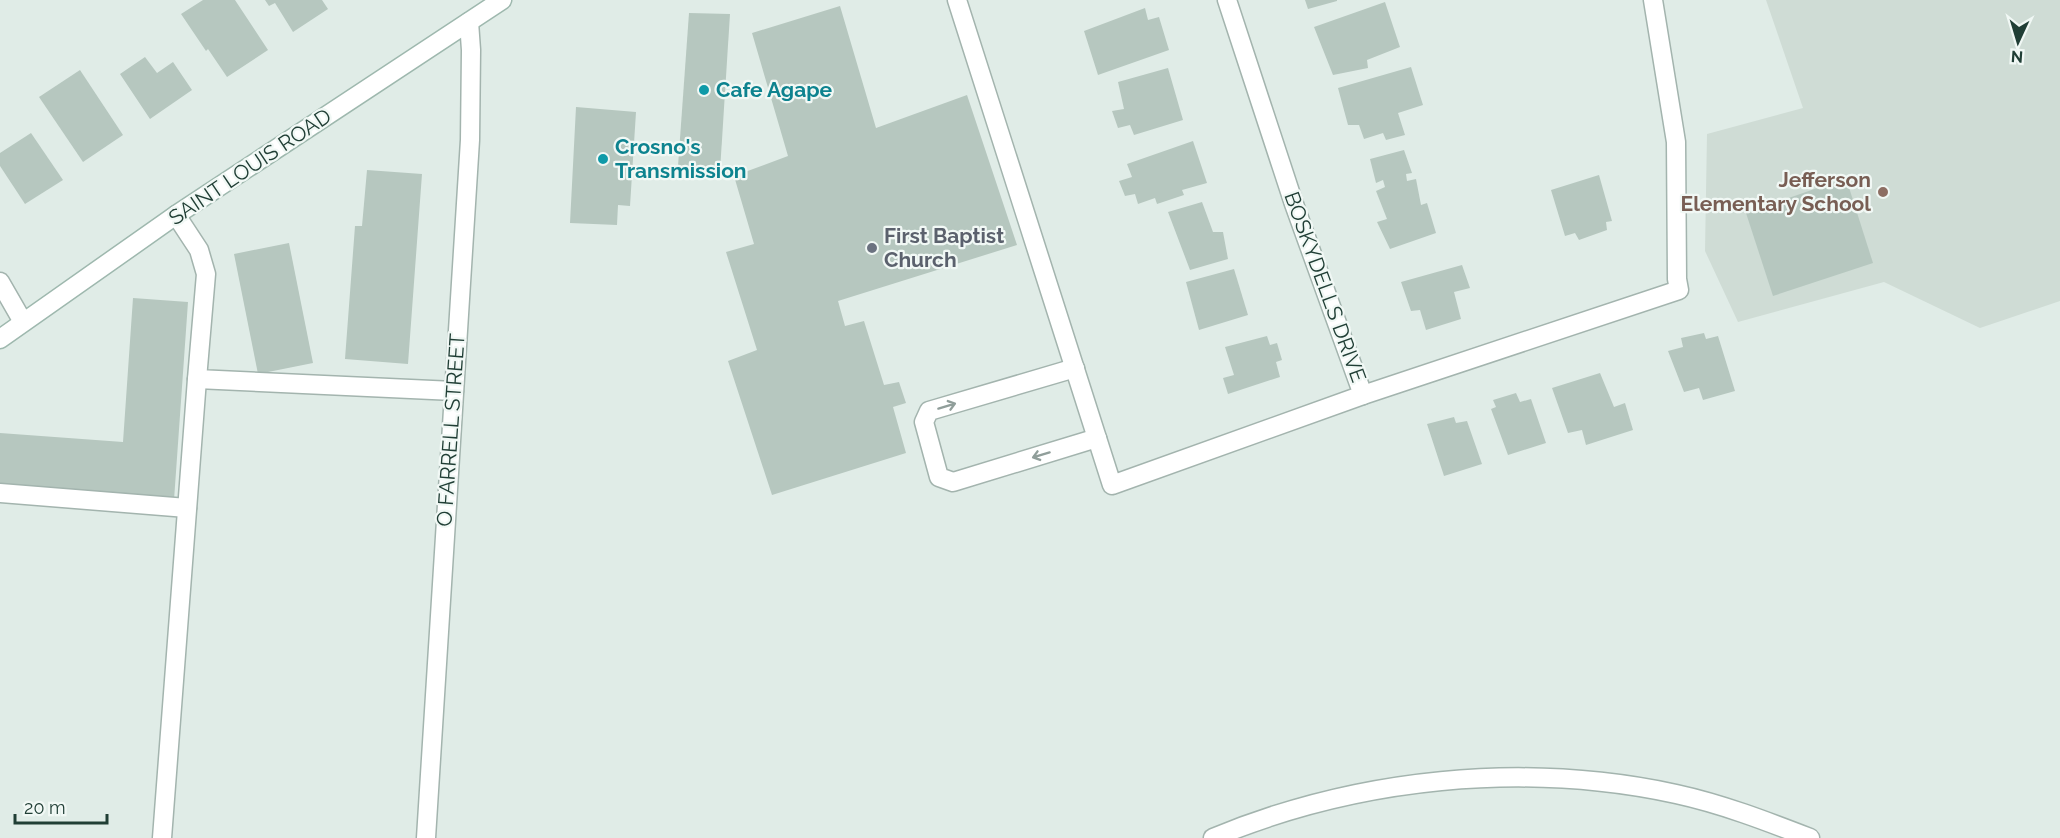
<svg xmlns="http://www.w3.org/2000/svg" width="2060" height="838" font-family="Raleway,sans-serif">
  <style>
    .built { fill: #cfdcd5 }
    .building { fill: #b6c7bf }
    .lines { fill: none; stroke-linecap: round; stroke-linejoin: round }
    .lane-casing { stroke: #a3b4ae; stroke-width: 21 }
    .street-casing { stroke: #a3b4ae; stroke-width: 21 }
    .secondary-casing { stroke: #9eb8ae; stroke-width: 21 }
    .lane { stroke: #fff; stroke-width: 18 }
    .street { stroke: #fff; stroke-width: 18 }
    .secondary { stroke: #fff; stroke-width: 18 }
    .oneway { stroke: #909e9a }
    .culture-dot { fill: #0f9aa8; stroke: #f1f8f5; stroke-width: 2 }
    .education-dot { fill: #8d6e63; stroke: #f1f8f5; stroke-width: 2 }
    .worship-dot { fill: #6b7280; stroke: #f1f8f5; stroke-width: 2 }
    .labels { text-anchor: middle; stroke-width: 4.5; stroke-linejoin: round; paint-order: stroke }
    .culture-label { font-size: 21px; font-weight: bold; fill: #0d838f; stroke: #f1f8f5; text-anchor: start }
    .street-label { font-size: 21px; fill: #203e35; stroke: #f1f8f5 }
    .education-label { font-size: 21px; font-weight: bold; fill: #785e54; stroke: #f1f8f5; text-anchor: end }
    .worship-label { font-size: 21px; font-weight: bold; fill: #5b616d; stroke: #f1f8f5; text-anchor: start }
  </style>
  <rect width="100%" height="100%" fill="#e0ece7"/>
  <!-- built -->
  <path class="built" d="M1766 0H2060V301L1980 328 1884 282 1738 322 1705 251 1707 134 1803 108Z"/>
  <!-- building -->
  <g class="building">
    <path d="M203 0H235L268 50 227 77 208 49 206 51 181 14Z"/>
    <path d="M265 0H322L328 9 293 32 275 3 269 6Z"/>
    <path d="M1305 0H1337V1L1308 9Z"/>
    <path d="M1385 2 1400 47 1367 60 1368 68 1333 75 1314 27Z"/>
    <path d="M840 6 876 128 967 95 1017 245 838 301 845 326 864 321 884 385 899 382 906 403 893 407 906 453 772 495 728 361 757 350 726 252 754 244 734 176 788 156 752 33Z"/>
    <path d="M1145 8 1148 20 1159 17 1169 50 1098 75 1084 31Z"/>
    <path d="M689 13 730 14 720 171 678 166Z"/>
    <path d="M145 57 157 73 173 62 192 90 150 119 120 74Z"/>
    <path d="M1411 67 1423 105 1398 113 1405 135 1386 140 1383 133 1364 139 1359 125H1348L1338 88Z"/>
    <path d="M1168 68 1183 120 1134 135 1130 125 1118 128 1112 111 1124 109 1118 82Z"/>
    <path d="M80 70 123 135 83 162 39 97Z"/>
    <path d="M576 107 636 112 630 206 618 205 617 225 570 223Z"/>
    <path d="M31 133 63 180 25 204 0 166V153Z"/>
    <path d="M1193 141 1207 183 1182 190 1184 195 1157 204 1155 198 1138 204 1135 194 1125 196 1119 181 1132 177 1127 164Z"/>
    <path d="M1404 150 1412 173 1406 174 1407 181 1416 179 1421 205 1427 203 1436 233 1390 249 1377 222 1387 219 1376 191 1385 187 1383 180 1376 183 1370 159Z"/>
    <path d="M367 170 422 174 408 364 345 359 355 226H362Z"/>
    <path d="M1599 175 1612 221 1606 222 1607 230 1579 240 1575 233 1565 236 1551 190Z"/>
    <path d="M1846 178 1873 263 1773 296 1746 213Z"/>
    <path d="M1202 202 1213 232H1223L1228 259 1190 270 1168 212Z"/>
    <path d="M289 243 313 363 258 374 234 254Z"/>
    <path d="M1462 265 1470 288 1454 292 1461 319 1426 330 1420 310 1411 311 1401 282Z"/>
    <path d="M1234 269 1248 315 1199 330 1186 282Z"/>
    <path d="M133 298 188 302 174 500 0 488V433L123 442Z"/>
    <path d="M1704 333 1706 339 1718 336 1735 391 1703 400 1699 388 1684 392 1668 351 1683 347 1681 338Z"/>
    <path d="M1267 336 1270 345 1277 343 1282 360 1276 362 1280 377 1228 394 1223 378 1234 375 1225 347Z"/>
    <path d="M1600 373 1614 407 1625 403 1633 430 1586 445 1582 430 1568 433 1552 388Z"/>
    <path d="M1516 393 1520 402 1531 399 1546 443 1508 455 1491 409 1496 407 1493 400Z"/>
    <path d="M1454 417 1456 423 1467 421 1482 464 1444 476 1427 424Z"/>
  </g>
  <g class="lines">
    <!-- lane casing -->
    <g class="lane-casing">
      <g id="lane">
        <path d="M957 0 1112 485 1363 395"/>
        <path d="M176 215 199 250 206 274 197 379 454 391"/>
        <path d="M1075 368 929 411 924 422 939 477 953 482 1097 438"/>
        <path d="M0 493 187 508"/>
        <path d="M162 838 197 379"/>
      </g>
    </g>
    <!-- street casing -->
    <g class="street-casing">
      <g id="street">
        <path d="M1227 0 1294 204 1363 395 1679 290 1677 279 1676 142 1653 0"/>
        <path d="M0 282 23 322"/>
        <path d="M426 838 470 140 471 50 469 22"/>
        <path d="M1213 838C1357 778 1523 761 1676 794 1722 804 1766 821 1810 838"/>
      </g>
    </g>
    <!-- secondary casing -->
    <g class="secondary-casing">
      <path id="secondary" d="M0 339 176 215 502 0"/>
    </g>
    <!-- lane -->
    <use href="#lane" class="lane"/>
    <!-- street -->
    <use href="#street" class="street"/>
    <!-- secondary -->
    <use href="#secondary" class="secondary"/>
  </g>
  <!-- one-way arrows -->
  <defs><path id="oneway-shaft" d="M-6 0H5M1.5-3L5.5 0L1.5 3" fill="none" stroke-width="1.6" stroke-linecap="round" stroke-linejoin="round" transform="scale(1.5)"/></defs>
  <g class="oneway">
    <use href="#oneway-shaft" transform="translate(947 406) rotate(-17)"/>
    <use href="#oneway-shaft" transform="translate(1041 455) rotate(163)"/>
  </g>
  <!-- markers -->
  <g class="culture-dot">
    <circle cx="704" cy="90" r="6"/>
    <circle cx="603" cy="159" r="6"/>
  </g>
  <circle class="education-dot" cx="1883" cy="192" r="6"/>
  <circle class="worship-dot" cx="872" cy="248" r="6"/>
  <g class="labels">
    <!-- culture labels -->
    <g class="culture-label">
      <text x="716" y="97">Cafe Agape</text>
      <text x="615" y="154">Crosno's<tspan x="615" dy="24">Transmission</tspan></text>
    </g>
    <!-- street labels -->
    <g class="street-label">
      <text transform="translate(250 167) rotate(-34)" y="7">SAINT LOUIS ROAD</text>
      <text transform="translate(1325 287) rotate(70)" y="7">BOSKYDELLS DRIVE</text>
      <text transform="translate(451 430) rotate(-86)" y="7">O FARRELL STREET</text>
    </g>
    <!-- education labels -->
    <g class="education-label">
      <text x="1871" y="187">Jefferson<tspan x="1871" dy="24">Elementary School</tspan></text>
    </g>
    <!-- worship labels -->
    <g class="worship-label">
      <text x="884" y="243">First Baptist<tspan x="884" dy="24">Church</tspan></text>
    </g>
  </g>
  <!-- north arrow -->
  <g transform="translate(2018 42) rotate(184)" stroke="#f1f8f5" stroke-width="4.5" paint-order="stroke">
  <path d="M0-4.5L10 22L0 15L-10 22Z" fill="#203e35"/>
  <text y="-9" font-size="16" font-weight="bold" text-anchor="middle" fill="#203e35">N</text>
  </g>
  <!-- scale -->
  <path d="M15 814v9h92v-9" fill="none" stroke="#203e35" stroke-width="3"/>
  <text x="24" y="814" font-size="18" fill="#203e35" stroke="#f1f8f5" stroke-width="4.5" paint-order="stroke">20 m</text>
</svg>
